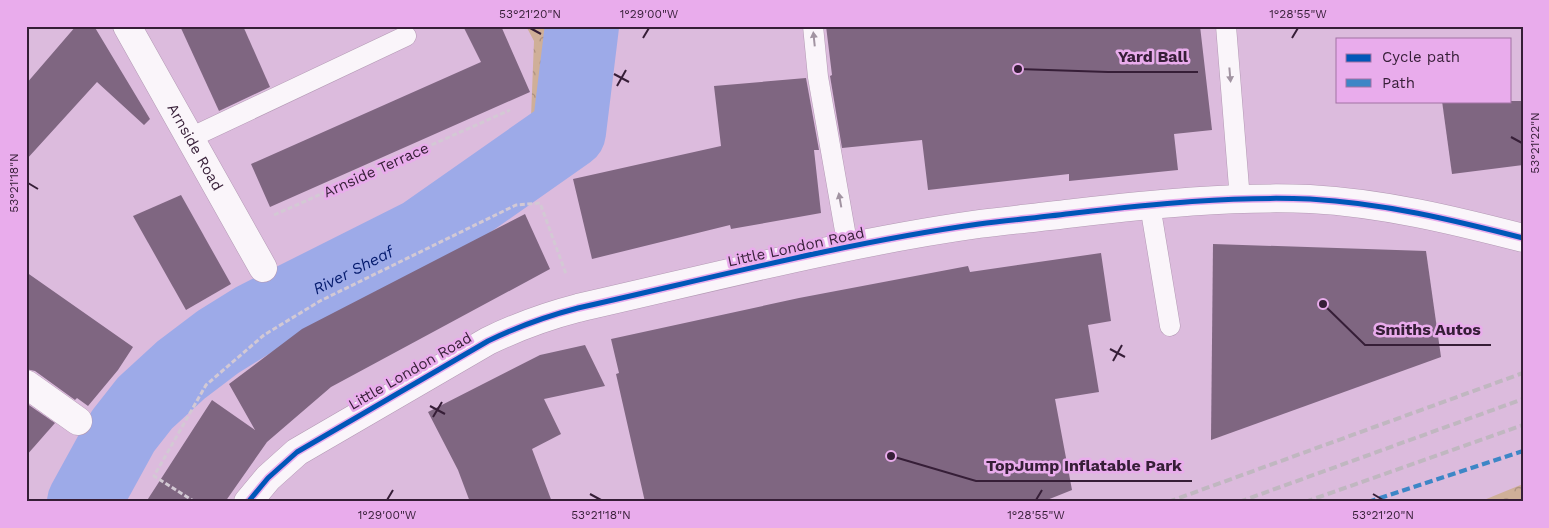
<svg xmlns="http://www.w3.org/2000/svg" width="1549" height="528" font-family="'Work Sans',sans-serif">
  <style>
    .forest { fill: url(#forest-crowns) }
    .lines { fill: none; stroke-linecap: round; stroke-linejoin: round }
    .river { stroke: #9daae8; stroke-width: 74 }
    .building { fill: #7f6681 }
    .service-casing { stroke: #b399b4; stroke-width: 21 }
    .minor-casing { stroke: #b399b4; stroke-width: 29 }
    .path { stroke: #d3c9d4; stroke-width: 3; stroke-dasharray: 5 2.5; stroke-linecap: butt }
    .service { stroke: #faf5fa; stroke-width: 20 }
    .minor { stroke: #faf5fa; stroke-width: 28 }
    .rail { stroke: #c0b7c0; stroke-width: 4; stroke-dasharray: 8 4; stroke-linecap: butt }
    .quiet { stroke: #3d86c6; stroke-width: 4; stroke-dasharray: 8 4; stroke-linecap: butt }
    .cycleway-casing { stroke: #e9acec; stroke-width: 8 }
    .cycleway { stroke: #0057b8; stroke-width: 5 }
    .oneway { fill: #a294a2 }
    .ticks { fill: none; stroke: #361e37; stroke-width: 2 }
    .labels { text-anchor: middle; stroke-width: 5; stroke-linejoin: round; paint-order: stroke }
    .street-label { font-size: 15px; fill: #361e37; stroke: #e9acec }
    .water-label { font-size: 16px; font-style: italic; fill: #061c6e; stroke: #e9acec }
    .leader { fill: none; stroke: #361e37; stroke-width: 2 }
    .callout-dot { fill: #361e37; stroke: #e9acec; stroke-width: 2 }
    .callout-label { font-size: 16px; text-anchor: middle; font-weight: bold; fill: #361e37; stroke: #e9acec; stroke-width: 5; stroke-linejoin: round; paint-order: stroke }
    .neatline { fill: none; stroke: #361e37; stroke-width: 2 }
    .ticks-label { font-size: 12px; text-anchor: middle; fill: #361e37 }
  </style>
  <defs>
    <pattern id="forest-crowns" width="20" height="18" patternUnits="userSpaceOnUse" patternTransform="scale(1.25)"><rect width="20" height="18" fill="#cfaf98"/><path d="M2 6a3 3 0 1 1 6 0M12 15a3 3 0 1 1 6 0" fill="none" stroke="#a98e7d"/></pattern>
  </defs>
  <rect width="100%" height="100%" fill="#dcbbdd"/>
  <!-- forest -->
  <g class="forest">
    <path d="M526 26H601L588 144 558 167 516 192 484 163 531 117 534 41Z"/>
    <path d="M1523 484V502H1479Z"/>
  </g>
  <g class="lines">
    <!-- river -->
    <path class="river" id="s1" d="M84 502 123 431 145 403 181 370 218 342 255 319 422 235 569 132 582 26"/>
  </g>
  <!-- building -->
  <g class="building">
    <path d="M76 26H94L150 119 144 125 97 82 26 160V84Z"/>
    <path d="M180 26H243L270 87 219 111Z"/>
    <path d="M463 26H501L530 92 270 207 251 164 481 62Z"/>
    <path d="M826 26H1200L1212 130 1174 134 1178 170 1069 181V174L928 190 922 140 842 148 830 76 832 75Z"/>
    <path d="M806 78 819 150H814L821 213 731 229 730 225 592 259 573 179 721 146 714 86Z"/>
    <path d="M1442 101H1523V165L1452 174Z"/>
    <path d="M181 195 231 284 186 310 133 216Z"/>
    <path d="M525 214 550 269 331 387 267 442 225 502H146L212 400 255 430 229 384 302 329Z"/>
    <path d="M1213 244 1426 251 1441 357 1211 440Z"/>
    <path d="M1101 253 1111 321 1088 325 1099 392 1055 399 1072 490 1042 502H645L616 374 619 373 611 339 799 298 968 266 970 272Z"/>
    <path d="M26 272 133 347 118 370 88 406 77 398 75 400 35 371 26 369Z"/>
    <path d="M585 345 605 386 544 399 561 434 532 449 552 502H470L458 470 428 412 540 355Z"/>
    <path d="M26 403 55 423 26 456Z"/>
  </g>
  <g class="lines">
    <!-- service casing -->
    <g class="service-casing">
      <g id="service">
        <path d="M813 26 818 77 848 248"/>
        <path d="M1226 26 1240 200"/>
        <path d="M190 138 406 36"/>
        <path d="M1150 205 1170 326"/>
      </g>
    </g>
    <!-- minor casing -->
    <g class="minor-casing">
      <g id="minor">
        <path id="s2" d="M127 26 263 268"/>
        <path d="M26 384 78 421"/>
        <path d="M248 502 268 478 297 452 488 341C517 327 547 316 578 308 711 278 844 243 979 224 1011 220 1043 217 1075 213 1152 204 1232 196 1310 199 1383 203 1453 220 1523 238"/>
      </g>
    </g>
    <!-- path -->
    <g class="path">
      <path d="M274 215 510 110"/>
      <path d="M195 502 154 476 206 385 264 335 320 301 516 205 540 203 566 274"/>
    </g>
    <!-- service -->
    <use href="#service" class="service"/>
    <!-- minor -->
    <use href="#minor" class="minor"/>
    <!-- rail -->
    <g class="rail">
      <path d="M1168 502 1523 373"/>
      <path d="M1239 502 1523 399"/>
      <path d="M1305 502 1523 425"/>
    </g>
    <!-- quiet -->
    <path class="quiet" d="M1368 502 1523 451"/>
    <!-- cycleway casing -->
    <g class="cycleway-casing">
      <path id="cycleway" d="M248 502 268 478 297 452 488 341C517 327 547 316 578 308 711 278 844 243 979 224 1011 220 1043 217 1075 213 1152 204 1232 196 1310 199 1383 203 1453 220 1523 238"/>
    </g>
    <!-- cycleway -->
    <use href="#cycleway" class="cycleway"/>
  </g>
  <!-- one-way arrows -->
  <defs><path id="oneway-solid" d="M-6-.8H1V-3.2L6.5 0L1 3.2V.8H-6Z" transform="scale(1.25)"/></defs>
  <g class="oneway">
    <use href="#oneway-solid" transform="translate(814 39) rotate(-96)"/>
    <use href="#oneway-solid" transform="translate(1230 75) rotate(85)"/>
    <use href="#oneway-solid" transform="translate(840 200) rotate(-100)"/>
  </g>
  <!-- ticks -->
  <path class="ticks" d="M530 28 541 34M643 38 649 28M1292 38 1298 28M614 74 629 82M617 86 626 70M1511 137 1522 143M28 183 38 189M1110 349 1125 357M1113 361 1122 345M430 406 445 414M433 417 442 402M590 494 601 500M1373 494 1383 500M387 500 393 490M1036 500 1042 490"/>
  <g class="labels">
    <!-- street labels -->
    <g class="street-label">
      <text dy="5" stroke="none"><textPath href="#s2" startOffset="139">Arnside Road</textPath></text>
      <text transform="translate(376 170) rotate(-24)" y="5">Arnside Terrace</text>
      <text transform="translate(796 247) rotate(-12)" y="5">Little London Road</text>
      <text transform="translate(410 371) rotate(-30)" y="5">Little London Road</text>
    </g>
    <!-- water labels -->
    <g class="water-label">
      <text dy="6" stroke="none"><textPath href="#s1" startOffset="365">River Sheaf</textPath></text>
    </g>
  </g>
  <!-- callouts -->
  <path class="leader" d="M1018 69L1108 72H1198M1323 304L1365 345H1491M891 456L976 481H1192"/>
  <g class="callout-dot">
    <circle cx="1018" cy="69" r="5"/>
    <circle cx="1323" cy="304" r="5"/>
    <circle cx="891" cy="456" r="5"/>
  </g>
  <g class="callout-label">
    <text x="1153" y="62">Yard Ball</text>
    <text x="1428" y="335">Smiths Autos</text>
    <text x="1084" y="471">TopJump Inflatable Park</text>
  </g>
  <!-- border -->
  <rect width="1549" height="528" fill="none" stroke="#e9acec" stroke-width="55"/>
  <!-- legend -->
  <rect x="1336" y="38" width="175" height="65" fill="#e9acec" stroke="#a173a4"/>
  <rect x="1346" y="54" width="25" height="8" fill="#0057b8" stroke="#a173a4"/>
  <text x="1382" y="62" font-size="15" fill="#361e37">Cycle path</text>
  <rect x="1346" y="79" width="25" height="8" fill="#3d86c6" stroke="#a173a4"/>
  <text x="1382" y="88" font-size="15" fill="#361e37">Path</text>
  <rect x="28" y="28" width="1494" height="472" class="neatline"/>
  <g class="ticks-label">
    <text x="530" y="18">53°21'20"N</text>
    <text x="649" y="18">1°29'00"W</text>
    <text x="1298" y="18">1°28'55"W</text>
    <text transform="translate(1535 143) rotate(-90)" y="4">53°21'22"N</text>
    <text transform="translate(14 183) rotate(-90)" y="4">53°21'18"N</text>
    <text x="387" y="519">1°29'00"W</text>
    <text x="601" y="519">53°21'18"N</text>
    <text x="1036" y="519">1°28'55"W</text>
    <text x="1383" y="519">53°21'20"N</text>
  </g>
</svg>
